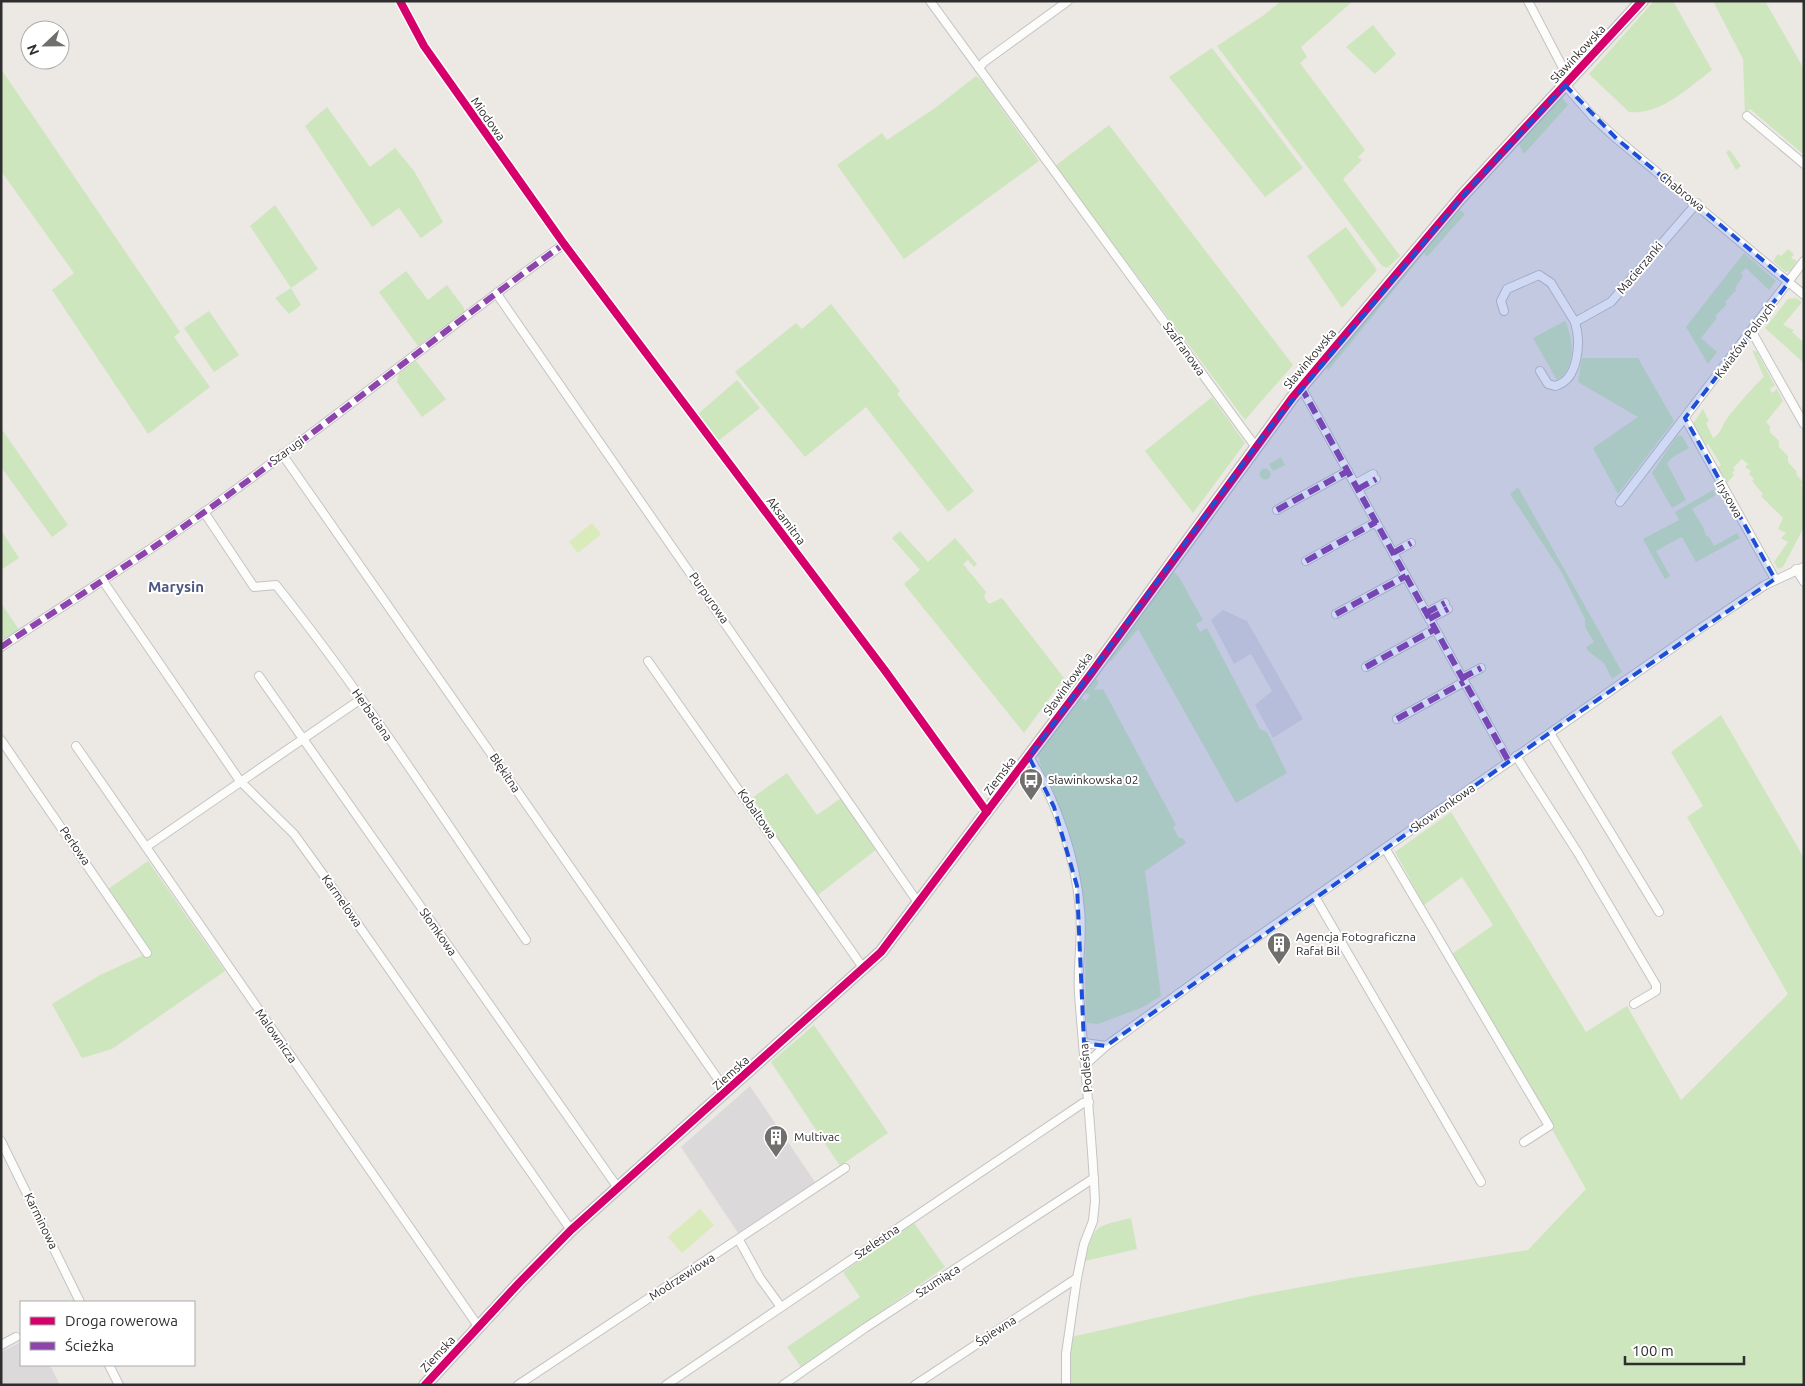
<svg xmlns="http://www.w3.org/2000/svg" width="1805" height="1386" font-family="Ubuntu,sans-serif">
  <style>
    .industrial { fill: #dcd9db }
    .green { fill: #cee6be }
    .pitch { fill: #d9eabb }
    .lines { fill: none; stroke-linecap: round; stroke-linejoin: round }
    .street-casing { stroke: #c5c4c5; stroke-width: 10 }
    .secondary-casing { stroke: #c5c4c5; stroke-width: 14 }
    .street { stroke: #fcfcfb; stroke-width: 8 }
    .secondary { stroke: #fcfcfb; stroke-width: 11 }
    .quiet { stroke: #8e44ad; stroke-width: 6; stroke-dasharray: 12 6; stroke-linecap: butt }
    .cycleway-casing { stroke: #fff; stroke-width: 11 }
    .cycleway { stroke: #d6006c; stroke-width: 8 }
    .marked { fill: #1d4ed8; fill-opacity: 0.2; stroke: #1d4ed8; stroke-width: 4; stroke-dasharray: 10 6; stroke-linejoin: round }
    .labels { text-anchor: middle; stroke-width: 4; stroke-linejoin: round; paint-order: stroke }
    .street-label { font-size: 12px; fill: #2e2e2e; stroke: #fff }
    .poi-label { font-size: 12px; fill: #2e2e2e; stroke: #fff; text-anchor: start }
    .quarter-label { font-size: 15px; font-weight: bold; fill: #4d5680; stroke: #fff }
  </style>
  <rect width="100%" height="100%" fill="#ece8e4"/>
  <!-- industrial -->
  <g class="industrial">
    <path d="M1223 610 1247 621 1303 719 1273 738 1255 705 1272 691 1251 654 1234 664 1211 620Z"/>
    <path d="M750 1086 815 1182 738 1233 681 1147Z"/>
    <path d="M21 1342V1365H50L60 1385H1V1352Z"/>
  </g>
  <!-- green -->
  <g class="green">
    <path d="M1281 1H1353L1301 47 1307 57 1300 63 1365 150 1358 157 1362 160 1343 179 1400 256 1387 268 1382 266 1217 46 1264 15Z"/>
    <path d="M1654 1H1673L1712 70C1689 87 1660 116 1629 112L1589 74Z"/>
    <path d="M1713 1H1765L1804 69V155L1750 109 1745 114 1743 59Z"/>
    <path d="M1373 25 1396 54 1375 74 1346 47Z"/>
    <path d="M1212 48 1303 168 1265 197 1169 77Z"/>
    <path d="M1 69 180 332 174 337 210 387 148 434 52 290 74 273 1 171Z"/>
    <path d="M976 76 982 81 1039 161 904 259 837 165 882 133 887 140 935 108Z"/>
    <path d="M1559 94 1568 105 1524 154 1517 141Z"/>
    <path d="M327 107 370 167 395 148 414 171 443 222 421 238 399 208 372 227 305 126Z"/>
    <path d="M1109 125 1293 365 1245 420 1055 166Z"/>
    <path d="M1730 150 1741 166 1736 170 1726 152Z"/>
    <path d="M275 205 318 269 291 288 301 305 289 314 275 298 291 288 250 226Z"/>
    <path d="M1458 208 1465 214 1427 257 1424 253 1328 371 1326 365Z"/>
    <path d="M1346 227 1377 270 1342 308 1307 256Z"/>
    <path d="M1788 249 1794 254 1791 258 1797 261 1790 271 1786 272 1773 261 1778 254 1781 256Z"/>
    <path d="M1744 253 1776 281 1769 290 1746 268 1741 273 1743 276 1735 288 1737 289 1725 302 1727 304 1715 316 1717 318 1701 338 1717 352 1708 364 1686 327Z"/>
    <path d="M406 271 428 300 447 285 464 308V312L418 346 379 292Z"/>
    <path d="M1796 298 1802 302 1783 325 1794 330 1792 332 1802 341 1804 339V363L1765 328 1788 299Z"/>
    <path d="M831 304 900 391 897 394 974 491 948 512 866 407 805 457 735 372 796 323 802 329Z"/>
    <path d="M209 311 239 355 214 372 184 328Z"/>
    <path d="M1565 321C1574 339 1576 368 1557 380L1533 338Z"/>
    <path d="M1752 350 1757 352 1775 386 1770 388 1772 393 1777 389 1783 401 1766 422 1770 426V432L1779 441V447L1788 456V462L1797 472 1796 474 1803 482 1801 485 1804 487 1802 496 1804 498V527L1783 567 1778 569 1774 562 1788 542 1781 538 1786 533 1778 529 1783 518 1761 496 1763 494 1752 481 1754 479 1749 474 1751 471 1745 467 1748 464 1742 459 1733 468 1735 470 1732 473 1734 475 1726 484 1717 468 1721 465 1708 444 1704 446 1692 425 1703 409 1709 421 1706 423 1713 438C1719 435 1722 428 1724 423 1727 417 1758 381 1764 377Z"/>
    <path d="M1582 358H1638L1674 421 1618 494 1593 448 1638 417 1578 382Z"/>
    <path d="M416 361 446 399 422 417 397 382 399 373Z"/>
    <path d="M737 380 760 408 718 441 698 414Z"/>
    <path d="M1212 397 1245 443 1193 513 1145 451Z"/>
    <path d="M1 428 68 525 52 537 1 467Z"/>
    <path d="M1677 436H1682L1689 448 1673 457 1667 463 1686 500 1672 508 1652 473Z"/>
    <path d="M1281 457 1285 465 1273 471 1269 464Z"/>
    <circle cx="1265" cy="474" r="5.5"/>
    <path d="M1518 487 1622 672 1612 679 1604 663 1588 651 1586 647 1594 642 1585 627V619L1562 573 1510 494Z"/>
    <path d="M1713 490 1716 495 1692 509 1703 527 1706 536 1709 537 1714 546 1737 533 1740 538 1696 562 1682 537 1679 538 1656 551 1670 576 1665 579 1643 539 1679 520 1675 512Z"/>
    <path d="M1 530 19 558 1 570Z"/>
    <path d="M900 531 928 562 955 538 977 564 974 567 968 560 963 564 986 592 984 597 989 604 1002 598 1064 678 1024 733 904 584 920 570 892 538Z"/>
    <path d="M1172 570 1179 577 1203 620 1196 624 1200 632 1207 628 1260 729 1267 732 1287 773 1236 803 1138 629 1111 661 1106 656Z"/>
    <path d="M1 603 22 634 7 643 1 635Z"/>
    <path d="M1095 677 1099 682 1094 690 1103 689 1176 825 1173 827 1179 838H1183L1186 843 1145 871 1161 996 1141 1008 1098 1024 1087 1023C1082 976 1090 928 1081 882 1072 838 1048 798 1038 755L1080 697 1086 701 1090 695 1083 692Z"/>
    <path d="M1721 715 1804 858V1385H1069L1071 1337 1252 1296 1351 1278 1528 1250 1586 1189 1452 954 1493 925 1462 877 1424 905 1395 852 1451 812 1586 1032 1627 1006 1681 1100 1788 994 1687 817 1703 806 1671 752Z"/>
    <path d="M787 773 817 815 841 798 877 849 814 898 764 824 768 821 752 798Z"/>
    <path d="M148 861 225 971 112 1049 82 1058 52 1004 100 975 144 955 107 890Z"/>
    <path d="M814 1025 888 1133 840 1166 771 1062Z"/>
    <path d="M1131 1218 1137 1249 1085 1261C1095 1224 1094 1227 1131 1218Z"/>
    <path d="M914 1223 945 1267 801 1367 787 1347 860 1297 843 1272Z"/>
  </g>
  <!-- pitch -->
  <g class="pitch">
    <path d="M592 523 601 534 578 553 569 542Z"/>
    <path d="M700 1209 714 1225 682 1253 668 1237Z"/>
  </g>
  <g class="lines">
    <!-- street casing -->
    <g class="street-casing">
      <g id="street">
        <path d="M400 1 424 46 564 244 886 672 987 812"/>
        <path d="M930 1 1255 446"/>
        <path d="M1528 1 1563 68 1571 78"/>
        <path d="M979 68 984 62 1068 1"/>
        <path d="M1565 85 1593 117 1617 139 1804 295"/>
        <path d="M1747 116 1804 164"/>
        <path d="M498 292 499 297 919 904"/>
        <path d="M1504 311 1501 301 1507 289 1539 275 1551 283 1575 322 1611 302 1697 203"/>
        <path d="M1752 332 1804 424"/>
        <path d="M1540 371 1548 384 1555 386C1579 380 1581 342 1575 322"/>
        <path d="M1301 387 1509 762"/>
        <path d="M1685 418 1775 579"/>
        <path d="M282 454 727 1092"/>
        <path d="M1355 484 1373 474"/>
        <path d="M1358 489 1376 479"/>
        <path d="M1620 502 1804 261"/>
        <path d="M1277 510 1348 471"/>
        <path d="M204 512 254 587 276 585C366 698 445 821 526 940"/>
        <path d="M1393 553 1411 543"/>
        <path d="M1306 561 1376 522"/>
        <path d="M1796 569 1804 582"/>
        <path d="M103 581 240 781 294 834 325 877 571 1230"/>
        <path d="M1426 613 1445 603"/>
        <path d="M1336 614 1406 576"/>
        <path d="M1429 619 1448 609"/>
        <path d="M1 647C68 602 137 560 203 513 326 426 442 331 564 244"/>
        <path d="M648 661 864 969"/>
        <path d="M1366 667 1435 629"/>
        <path d="M259 676 618 1188"/>
        <path d="M1462 678 1481 668"/>
        <path d="M1397 719 1464 682"/>
        <path d="M1550 733 1659 912"/>
        <path d="M1 740 147 953"/>
        <path d="M76 746 478 1326"/>
        <path d="M1516 756 1578 853 1656 985V991L1634 1004"/>
        <path d="M1029 757C1057 801 1076 859 1080 910 1083 938 1077 966 1079 994 1084 1063 1092 1132 1095 1201L1093 1221 1084 1244 1077 1278 1066 1354V1385"/>
        <path d="M146 847 361 699"/>
        <path d="M1385 848 1549 1126 1524 1142"/>
        <path d="M1315 897 1481 1182"/>
        <path d="M1084 1043 1106 1046 1246 945 1695 632 1765 585 1804 567"/>
        <path d="M1086 1064 1106 1046"/>
        <path d="M1 1141 80 1302"/>
        <path d="M739 1240 760 1278 781 1307"/>
        <path d="M1 1345 16 1337"/>
        <path d="M109 1365 119 1385"/>
        <path d="M518 1385 845 1168"/>
        <path d="M666 1385 1083 1103 1089 1102"/>
        <path d="M783 1385 865 1328 1094 1178"/>
        <path d="M915 1385 1077 1278"/>
      </g>
    </g>
    <!-- secondary casing -->
    <g class="secondary-casing">
      <path id="secondary" d="M425 1385 519 1283 571 1230 881 952 1090 675 1292 398 1462 196 1642 1"/>
    </g>
    <!-- street -->
    <use href="#street" class="street"/>
    <!-- secondary -->
    <use href="#secondary" class="secondary"/>
    <!-- quiet -->
    <g class="quiet">
      <path d="M1301 387 1509 762"/>
      <path d="M1358 489 1376 479"/>
      <path d="M1277 510 1348 471"/>
      <path d="M1393 553 1411 543"/>
      <path d="M1306 561 1376 522"/>
      <path d="M1426 613 1445 603"/>
      <path d="M1336 614 1406 576"/>
      <path d="M1429 619 1448 609"/>
      <path d="M1 647C68 602 137 560 203 513 326 426 442 331 564 244L566 247"/>
      <path d="M1366 667 1435 629"/>
      <path d="M1462 678 1481 668"/>
      <path d="M1397 719 1464 682"/>
    </g>
    <!-- cycleway casing -->
    <g class="cycleway-casing">
      <g id="cycleway">
        <path d="M400 1 424 46 564 244 886 672 987 812"/>
        <path d="M425 1385 519 1283 571 1230 881 952 1090 675 1292 398 1462 196 1642 1"/>
      </g>
    </g>
    <!-- cycleway -->
    <use href="#cycleway" class="cycleway"/>
  </g>
  <!-- marked area -->
  <path class="marked" d="M1565 85 1617 139 1789 282 1685 418 1775 579 1565 722 1106 1046 1084 1043 1077 886 1054 807 1029 757 1263 436 1460 199Z"/>
  <!-- icons -->
  <defs>
    <g id="bus-pin" transform="scale(1.25)"><path d="M0 17L-7.5 6A9.5 9.5 0 1 1 7.5 6Z" fill="#706f6e" stroke="#fff"/><path d="M-5-6H5V4H4V6H2V4H-2V6H-4V4H-5ZM-3.5-4V0h7V-4ZM-3.5 1.2v1.5H-2V1.2ZM2 1.2v1.5H3.5V1.2Z" fill="#fff"/></g>
    <g id="building-pin" transform="scale(1.25)"><path d="M0 17L-7.5 6A9.5 9.5 0 1 1 7.5 6Z" fill="#706f6e" stroke="#fff"/><path d="M-4-6H4V6H1V3H-1V6H-4ZM-2.5-4.3h1.7v1.8h-1.7ZM.8-4.3h1.7v1.8H.8ZM-2.5-1h1.7V.8h-1.7ZM.8-1h1.7V.8H.8Z" fill="#fff"/></g>
  </defs>
  <g fill-rule="evenodd">
    <use href="#bus-pin" x="1031" y="780"/>
    <use href="#building-pin" x="1279" y="944"/>
    <use href="#building-pin" x="776" y="1137"/>
  </g>
  <g class="labels">
    <!-- street labels -->
    <g class="street-label">
      <text transform="translate(1578 54) rotate(-47)" y="4">Sławinkowska</text>
      <text transform="translate(488 119) rotate(55)" y="4">Miodowa</text>
      <text transform="translate(1682 192) rotate(39)" y="4">Chabrowa</text>
      <text transform="translate(1640 268) rotate(-50)" y="4">Macierzanki</text>
      <text transform="translate(1745 340) rotate(-53)" y="4">Kwiatów Polnych</text>
      <text transform="translate(1184 349) rotate(54)" y="4">Szafranowa</text>
      <text transform="translate(1310 359) rotate(-50)" y="4">Sławinkowska</text>
      <text transform="translate(287 451) rotate(-36)" y="4">Szarugi</text>
      <text transform="translate(1729 499) rotate(60)" y="4">Irysowa</text>
      <text transform="translate(786 521) rotate(53)" y="4">Aksamitna</text>
      <text transform="translate(709 598) rotate(55)" y="4">Purpurowa</text>
      <text transform="translate(1068 684) rotate(-54)" y="4">Sławinkowska</text>
      <text transform="translate(372 715) rotate(55)" y="4">Herbaciana</text>
      <text transform="translate(505 773) rotate(56)" y="4">Błękitna</text>
      <text transform="translate(1000 776) rotate(-53)" y="4">Ziemska</text>
      <text transform="translate(1443 808) rotate(-35)" y="4">Skowronkowa</text>
      <text transform="translate(757 814) rotate(55)" y="4">Kobaltowa</text>
      <text transform="translate(75 846) rotate(55)" y="4">Perłowa</text>
      <text transform="translate(342 901) rotate(55)" y="4">Karmelowa</text>
      <text transform="translate(438 932) rotate(55)" y="4">Słomkowa</text>
      <text transform="translate(276 1036) rotate(55)" y="4">Malownicza</text>
      <text transform="translate(1086 1068) rotate(-95)" y="4">Podleśna</text>
      <text transform="translate(731 1073) rotate(-42)" y="4">Ziemska</text>
      <text transform="translate(41 1221) rotate(64)" y="4">Karminowa</text>
      <text transform="translate(877 1242) rotate(-34)" y="4">Szelestna</text>
      <text transform="translate(682 1277) rotate(-33)" y="4">Modrzewiowa</text>
      <text transform="translate(938 1281) rotate(-33)" y="4">Szumiąca</text>
      <text transform="translate(996 1331) rotate(-33)" y="4">Śpiewna</text>
      <text transform="translate(438 1354) rotate(-47)" y="4">Ziemska</text>
    </g>
    <!-- poi labels -->
    <g class="poi-label">
      <text x="1048" y="784">Sławinkowska 02</text>
      <text x="1296" y="941">Agencja Fotograficzna<tspan x="1296" dy="14">Rafał Bil</tspan></text>
      <text x="794" y="1141">Multivac</text>
    </g>
    <!-- quarter labels -->
    <g class="quarter-label">
      <text x="176" y="592">Marysin</text>
    </g>
  </g>
  <!-- border -->
  <rect width="1805" height="1386" fill="none" stroke="#2e2e2e" stroke-width="5"/>
  <!-- legend -->
  <rect x="20" y="1301" width="175" height="65" fill="#ffffff" stroke="#ababab"/>
  <rect x="30" y="1317" width="25" height="8" fill="#d6006c" stroke="#ababab"/>
  <text x="65" y="1326" font-size="15" fill="#2e2e2e">Droga rowerowa</text>
  <rect x="30" y="1342" width="25" height="8" fill="#8e44ad" stroke="#ababab"/>
  <text x="65" y="1351" font-size="15" fill="#2e2e2e">Ścieżka</text>
  <!-- north arrow -->
  <g transform="translate(45 45) rotate(248)"><circle r="24" fill="#ffffff" stroke="#ababab"/>
  <path d="M0-4L9 19L0 12L-9 19Z" fill="#706f6e"/>
  <text y="-8" font-size="14" font-weight="bold" text-anchor="middle" fill="#2e2e2e">N</text>
  </g>
  <!-- scale -->
  <path d="M1625 1356v8h119v-8" fill="none" stroke="#2e2e2e" stroke-width="2.5"/>
  <text x="1632" y="1356" font-size="15" fill="#2e2e2e" stroke="#ffffff" stroke-width="4" paint-order="stroke">100 m</text>
</svg>
